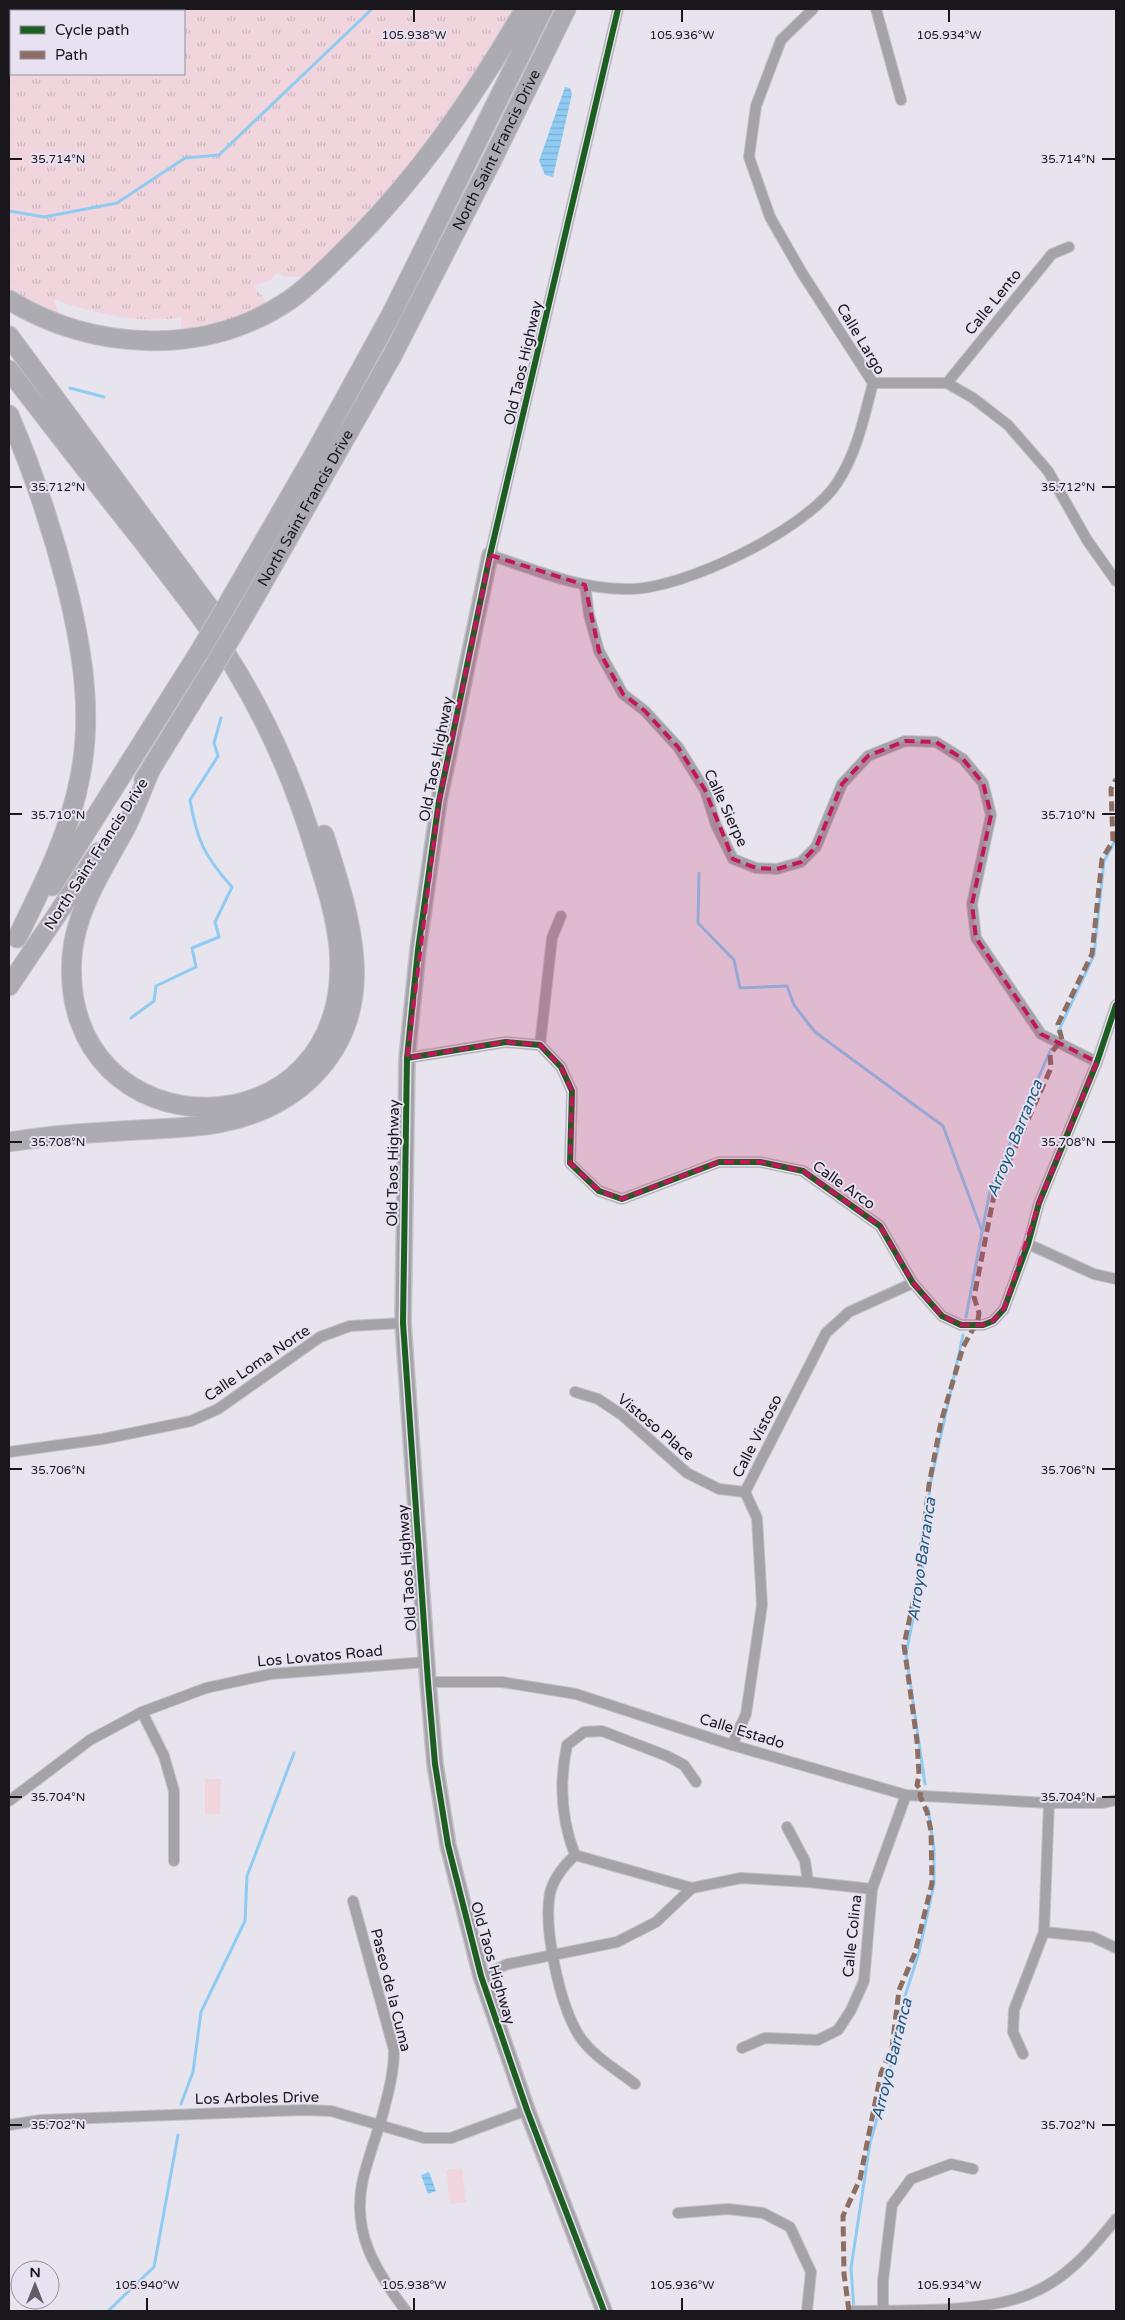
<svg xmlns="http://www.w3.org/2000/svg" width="1125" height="2320" font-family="'Varela Round',sans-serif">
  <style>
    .grass { fill: url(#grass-tufts); fill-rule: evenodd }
    .pitch { fill: #f0d5dd }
    .water { fill: url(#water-rules) }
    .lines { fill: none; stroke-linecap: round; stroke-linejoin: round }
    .stream { stroke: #8fcbf3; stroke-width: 3 }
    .street-casing { stroke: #c3c0c7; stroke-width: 12 }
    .secondary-casing { stroke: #c3c0c7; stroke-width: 18 }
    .highway-casing { stroke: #c3c0c7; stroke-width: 21 }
    .street { stroke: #a4a3a8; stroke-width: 10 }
    .secondary { stroke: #a4a3a8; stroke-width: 15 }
    .highway { stroke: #acabb2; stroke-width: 19 }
    .highway-bridge-casing { stroke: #c3c0c7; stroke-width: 21; stroke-linecap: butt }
    .highway-bridge { stroke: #acabb2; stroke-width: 19 }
    .quiet { stroke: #8d6e63; stroke-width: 5; stroke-dasharray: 10 5; stroke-linecap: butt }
    .cycleway-casing { stroke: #e7e1f1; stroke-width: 9 }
    .cycleway { stroke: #1b5e20; stroke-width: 6 }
    .marked { fill: #c2185b; fill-opacity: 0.2; stroke: #c2185b; stroke-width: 4; stroke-dasharray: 10 6; stroke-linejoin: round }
    .ticks { fill: none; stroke: #19171c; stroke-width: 2 }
    .labels { text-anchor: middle; stroke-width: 4; stroke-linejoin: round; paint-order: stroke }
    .street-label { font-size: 15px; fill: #19171c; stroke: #e7e1f1 }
    .water-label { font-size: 16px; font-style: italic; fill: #195a7d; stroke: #e7e1f1 }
    .ticks-label { font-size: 12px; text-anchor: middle; fill: #19171c; stroke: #e7e1f1; stroke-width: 4; stroke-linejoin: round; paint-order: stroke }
  </style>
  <defs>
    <pattern id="grass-tufts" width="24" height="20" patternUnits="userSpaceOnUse" patternTransform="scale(1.25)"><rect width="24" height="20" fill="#f0d5dd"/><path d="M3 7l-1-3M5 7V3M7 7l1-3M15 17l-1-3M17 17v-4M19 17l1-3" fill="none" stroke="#cdb6bd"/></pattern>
    <pattern id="water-rules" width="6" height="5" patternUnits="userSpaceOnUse" patternTransform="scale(1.25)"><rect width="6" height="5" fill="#8fcbf3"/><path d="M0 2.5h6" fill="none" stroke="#7baed0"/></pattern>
  </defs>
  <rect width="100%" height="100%" fill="#e8e4ee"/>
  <!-- grass -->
  <path class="grass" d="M9 9H516L467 91 392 190 307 276 284 277 278 273 270 280 253 286 265 299V305L238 318 185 330 181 326V317C139 325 92 313 53 299L58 309 57 314 9 291ZM11 11H184V74H11Z"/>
  <!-- pitch -->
  <g class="pitch">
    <path d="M205 1779H221L220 1814H205Z"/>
    <path d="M462 2168 466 2202 450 2204 446 2170Z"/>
  </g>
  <!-- water -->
  <g class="water">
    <path d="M565 87 570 88 572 94 553 177 545 175 539 161Z"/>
    <path d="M429 2172 436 2191 428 2194 421 2175Z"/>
  </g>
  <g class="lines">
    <!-- stream -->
    <g class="stream">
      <path d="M9 211 44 217 117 203 185 158 219 155 372 9"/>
      <path d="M70 388 104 397"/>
      <path d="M699 873 698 923 734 960 740 988 787 986 794 1005 815 1032 943 1126 982 1231"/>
      <path d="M131 1018 154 1001 156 986 196 967 192 948 219 937 215 922 232 887C205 857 197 841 190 800L218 756 214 743 221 718"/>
      <path d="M1058 1032 1094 955 1104 861 1116 839"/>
      <path d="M966 1317 990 1190 1051 1049"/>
      <path d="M925 1784 906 1654 922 1573 930 1485 963 1335"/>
      <path d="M181 2104 193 2072 201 2012 245 1921 247 1876 294 1753"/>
      <path d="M854 2310 851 2268 870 2143 888 2081 901 2009 919 1952 934 1884V1849L928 1808"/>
      <path d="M108 2311 154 2267 178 2135"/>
    </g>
    <!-- street casing -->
    <g class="street-casing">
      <g id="street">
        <path d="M618 9 490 555C535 570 581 590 629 589 685 589 807 529 837 483 857 453 864 417 873 383L802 273 770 217 749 157 756 106 781 40 813 9"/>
        <path d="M876 9 901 100"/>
        <path d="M873 383H947L973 398 1008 425 1048 471 1087 540 1116 581"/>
        <path d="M947 383 1052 254 1069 247"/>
        <path d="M585 585 589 615 599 651 623 694 645 711 678 747 705 790 716 825 733 859 756 868 777 869 801 862 816 847 842 784 868 756 905 741 936 742 963 759 983 783 991 815 972 904 976 938 1041 1034 1097 1062"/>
        <path d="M540 1045 552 938 561 916"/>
        <path d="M407 1058 506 1042 540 1045 561 1067 572 1091 570 1163 599 1191 622 1199 719 1162H760L803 1171 880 1226 913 1283 942 1316 961 1325H983L993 1321 1004 1309 1028 1244 1039 1203 1097 1062 1116 1005"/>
        <path d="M1028 1244 1094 1274 1116 1279"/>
        <path d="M575 1392 598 1399 622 1415 687 1473 719 1489 745 1492"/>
        <path d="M9 1452 103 1439 191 1421 218 1409 320 1337 350 1326 403 1323"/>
        <path d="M428 1682H502L576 1694 732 1745 906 1795 1049 1803H1103L1116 1800"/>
        <path d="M142 1712 164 1756 174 1791V1861"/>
        <path d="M732 1745 746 1714 762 1605 757 1518 745 1492 826 1333 849 1312 913 1283"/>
        <path d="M696 1782 684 1765 667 1756 602 1731 584 1732 567 1745C559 1782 561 1819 575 1855L692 1888 741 1878 808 1882 872 1889"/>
        <path d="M9 1801 90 1740 142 1712 206 1688 271 1674 426 1662"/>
        <path d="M787 1827 805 1861 808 1882"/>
        <path d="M575 1855C565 1865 554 1877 550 1893 543 1928 560 2007 580 2037 593 2056 617 2070 635 2084"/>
        <path d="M353 1901 394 2050C394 2073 388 2094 382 2117 376 2137 368 2158 363 2179 351 2232 375 2270 406 2311"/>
        <path d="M1044 1932 1093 1937 1116 1948"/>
        <path d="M481 1976 508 1964 617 1942 656 1922 692 1888"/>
        <path d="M742 2048 765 2038 818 2040 838 2030 851 2010 864 1981 872 1889 906 1795"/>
        <path d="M1023 2054 1013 2032 1014 2010 1044 1932 1049 1803"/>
        <path d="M9 2125 41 2120 303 2110 331 2111 424 2138H451L527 2110"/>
        <path d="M678 2213 728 2209 763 2213 790 2227 811 2272 807 2311"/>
        <path d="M883 2310V2281L892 2205 911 2179 951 2164 973 2169"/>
        <path d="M852 2311C902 2310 982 2313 1027 2295 1065 2281 1092 2249 1116 2219"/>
      </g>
    </g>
    <!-- secondary casing -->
    <g class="secondary-casing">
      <path id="secondary" d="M490 555 439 801 418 950 407 1058 403 1323 428 1682 435 1764 448 1845 481 1976 527 2110 604 2311"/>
    </g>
    <!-- highway casing -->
    <g class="highway-casing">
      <g id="highway">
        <path d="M9 300C94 352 207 357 291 299 312 284 330 265 347 248 419 177 475 95 525 9"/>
        <path d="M9 336 219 621"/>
        <path d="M9 370C53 427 97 484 142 540 173 581 206 621 233 665 268 722 296 786 315 850 325 882 336 915 339 948 356 1162 57 1156 72 956 76 908 104 868 126 827 135 809 142 789 150 771"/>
        <path d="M9 415C33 471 52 528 67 587 82 649 93 713 80 777 69 835 43 885 17 938"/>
        <path d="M233 595 314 455 392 313 543 9"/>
        <path id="s1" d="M245 614 393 354 492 160 566 9"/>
        <path d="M144 780 211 671"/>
        <path d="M52 886 200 651"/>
        <path d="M9 986 99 852"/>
        <path d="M9 1142C57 1134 106 1132 155 1129 176 1128 198 1127 219 1123 302 1107 360 1048 354 960 351 917 337 876 324 835"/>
      </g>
    </g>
    <!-- street -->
    <use href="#street" class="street"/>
    <!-- secondary -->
    <use href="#secondary" class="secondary"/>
    <!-- highway -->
    <use href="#highway" class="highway"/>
    <!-- highway-bridge casing -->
    <g class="highway-bridge-casing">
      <g id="highway-bridge">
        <path d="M200 651 233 595"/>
        <path d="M211 671 245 614"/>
      </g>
    </g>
    <!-- highway-bridge -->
    <use href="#highway-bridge" class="highway-bridge"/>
    <!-- quiet -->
    <path class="quiet" d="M849 2311 844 2274 843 2216 860 2179 881 2073 892 2048 899 1990 915 1953 932 1883 931 1831 927 1812 920 1796 921 1790 917 1785 919 1775 917 1741 904 1645 918 1579 929 1485 941 1422 963 1347 978 1320 979 1313 974 1297 994 1195 1051 1068 1050 1054 1062 1040 1058 1024 1092 954 1102 859 1113 841 1111 789 1116 779"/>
    <!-- cycleway casing -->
    <g class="cycleway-casing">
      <g id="cycleway">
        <path d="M407 1058 506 1042 540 1045 561 1067 572 1091 570 1163 599 1191 622 1199 719 1162H760L803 1171 880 1226 913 1283 942 1316 961 1325H983L993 1321 1004 1309 1028 1244 1039 1203 1097 1062 1116 1005"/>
        <path d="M604 2311 527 2110 481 1976 448 1845 435 1764 428 1682 403 1323 407 1058 418 950 439 801 490 555 618 9"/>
      </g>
    </g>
    <!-- cycleway -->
    <use href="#cycleway" class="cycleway"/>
  </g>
  <!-- marked area -->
  <path class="marked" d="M490 555 585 585 599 651 623 694 645 711 678 747 705 790 733 859 756 868 777 869 801 862 816 847 842 784 868 756 905 741 936 742 963 759 983 783 991 815 972 904 976 938 1041 1034 1097 1062 1039 1203 1004 1309 993 1321 983 1325H961L942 1316 913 1283 880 1226 803 1171 760 1162H719L622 1199 599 1191 570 1163 572 1091 561 1067 540 1045 506 1042 407 1058 439 801Z"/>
  <!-- ticks -->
  <path class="ticks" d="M414 10V22M682 10V22M949 10V22M10 159H22M1102 159H1115M10 487H22M1102 487H1115M10 814H22M1102 814H1115M10 1142H22M1102 1142H1115M10 1469H22M1102 1469H1115M10 1797H22M1102 1797H1115M10 2125H22M1102 2125H1115M147 2298V2310M414 2298V2310M682 2298V2310M949 2298V2310"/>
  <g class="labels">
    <!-- street labels -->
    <g class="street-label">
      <text dy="5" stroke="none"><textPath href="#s1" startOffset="528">North Saint Francis Drive</textPath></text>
      <text transform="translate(993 302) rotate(-51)" y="5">Calle Lento</text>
      <text transform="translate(861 339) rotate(59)" y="5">Calle Largo</text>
      <text transform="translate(523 363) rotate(-77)" y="5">Old Taos Highway</text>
      <text dy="5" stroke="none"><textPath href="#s1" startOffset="122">North Saint Francis Drive</textPath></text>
      <text transform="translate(436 759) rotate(-79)" y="5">Old Taos Highway</text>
      <text transform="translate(726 808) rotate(65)" y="5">Calle Sierpe</text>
      <text transform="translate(96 854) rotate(-57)" y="5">North Saint Francis Drive</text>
      <text transform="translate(393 1163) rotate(-89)" y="5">Old Taos Highway</text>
      <text transform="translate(844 1185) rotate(35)" y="5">Calle Arco</text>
      <text transform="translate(257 1363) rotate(-34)" y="5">Calle Loma Norte</text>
      <text transform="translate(656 1427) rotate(40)" y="5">Vistoso Place</text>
      <text transform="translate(757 1436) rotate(-63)" y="5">Calle Vistoso</text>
      <text transform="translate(407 1568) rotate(-94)" y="5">Old Taos Highway</text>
      <text transform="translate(320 1656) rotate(-5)" y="5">Los Lovatos Road</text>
      <text transform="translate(742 1731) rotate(17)" y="5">Calle Estado</text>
      <text transform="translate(852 1936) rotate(-84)" y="5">Calle Colina</text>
      <text transform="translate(493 1963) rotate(74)" y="5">Old Taos Highway</text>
      <text transform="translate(391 1990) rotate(76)" y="5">Paseo de la Cuma</text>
      <text transform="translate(257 2098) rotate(-1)" y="5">Los Arboles Drive</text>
    </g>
    <!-- water labels -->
    <g class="water-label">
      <text transform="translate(1014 1138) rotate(-68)" y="6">Arroyo Barranca</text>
      <text transform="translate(921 1559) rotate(-82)" y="6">Arroyo Barranca</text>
      <text transform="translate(891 2059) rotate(-76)" y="6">Arroyo Barranca</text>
    </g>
  </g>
  <g class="ticks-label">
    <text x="414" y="39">105.938°W</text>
    <text x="682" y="39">105.936°W</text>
    <text x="949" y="39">105.934°W</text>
    <text x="58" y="163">35.714°N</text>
    <text x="1068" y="163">35.714°N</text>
    <text x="58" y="491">35.712°N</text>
    <text x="1068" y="491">35.712°N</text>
    <text x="58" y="819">35.710°N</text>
    <text x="1068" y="819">35.710°N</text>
    <text x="58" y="1146">35.708°N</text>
    <text x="1068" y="1146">35.708°N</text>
    <text x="58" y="1474">35.706°N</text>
    <text x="1068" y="1474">35.706°N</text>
    <text x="58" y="1801">35.704°N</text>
    <text x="1068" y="1801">35.704°N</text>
    <text x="58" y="2129">35.702°N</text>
    <text x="1068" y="2129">35.702°N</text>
    <text x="147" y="2289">105.940°W</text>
    <text x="414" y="2289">105.938°W</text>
    <text x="682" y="2289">105.936°W</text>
    <text x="949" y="2289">105.934°W</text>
  </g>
  <!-- border -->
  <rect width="1125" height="2320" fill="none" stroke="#19171c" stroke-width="20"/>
  <!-- legend -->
  <rect x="10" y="10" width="175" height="65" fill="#e7e1f1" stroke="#95909c"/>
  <rect x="20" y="26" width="25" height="8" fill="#1b5e20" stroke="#95909c"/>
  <text x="55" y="35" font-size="15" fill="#19171c">Cycle path</text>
  <rect x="20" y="51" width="25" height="8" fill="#8d6e63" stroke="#95909c"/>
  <text x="55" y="60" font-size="15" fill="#19171c">Path</text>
  <!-- north arrow -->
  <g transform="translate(35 2285)"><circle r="24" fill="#e7e1f1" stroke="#95909c"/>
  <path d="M0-4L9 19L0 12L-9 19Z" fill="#615f66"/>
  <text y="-8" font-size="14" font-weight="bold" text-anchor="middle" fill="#19171c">N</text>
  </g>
</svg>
